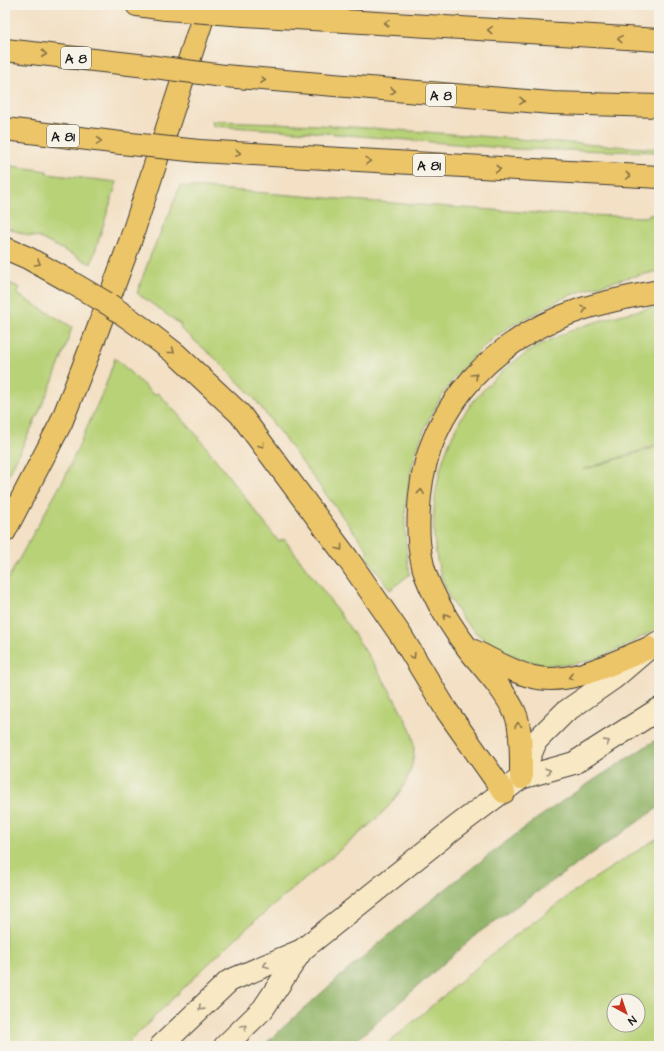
<svg xmlns="http://www.w3.org/2000/svg" width="664" height="1051" font-family="'Architects Daughter',sans-serif">
  <style>
    .green { fill: #b8d278; stroke: #6a774a; fill-rule: evenodd }
    .forest { fill: #92b468; stroke: #576842 }
    .lines { fill: none; stroke-linecap: round; stroke-linejoin: round }
    .secondary-casing { stroke: #3c3935; stroke-width: 24 }
    .highway-casing { stroke: #3c3935; stroke-width: 24 }
    .secondary { stroke: #f8e8c3; stroke-width: 22 }
    .highway { stroke: #edc569; stroke-width: 22 }
    .highway-bridge-casing { stroke: #3c3935; stroke-width: 24; stroke-linecap: butt }
    .highway-bridge { stroke: #edc569; stroke-width: 22 }
    .oneway { stroke: #847042 }
    .oneway2 { stroke: #958c78 }
    .labels { text-anchor: middle; stroke-width: 3; stroke-linejoin: round; paint-order: stroke }
    .shield { fill: #f7f3e8; stroke: #5e5c59; stroke-width: 1 }
    .shield-label { font-size: 13px; font-weight: bold; fill: #1c1c1c }
  </style>
  <rect width="100%" height="100%" fill="#f7f3e8"/>
  <filter id="ink" filterUnits="userSpaceOnUse"><feTurbulence type="fractalNoise" baseFrequency=".025" numOctaves="2"/><feDisplacementMap in="SourceGraphic" scale="8" xChannelSelector="R" yChannelSelector="G"/><feConvolveMatrix kernelMatrix="1 2 1 2 8 2 1 2 1" color-interpolation-filters="sRGB"/></filter>
  <filter id="wash" filterUnits="userSpaceOnUse"><feTurbulence type="fractalNoise" baseFrequency=".012" numOctaves="4" result="noise"/><feDisplacementMap in="SourceGraphic" scale="16" xChannelSelector="R" yChannelSelector="G"/><feGaussianBlur stdDeviation="0.9" result="paint"/><feColorMatrix in="noise" values="0 0 0 0 0 0 0 0 0 0 0 0 0 0 0 0 0 1.4 0 .05"/><feComposite in="paint" operator="in"/></filter>
  <g filter="url(#wash)">
    <rect width="100%" height="100%" fill="#f3e0c5"/>
    <!-- green -->
    <g class="green">
      <path d="M212 121C361 124 510 140 659 149V152L515 149 313 132 213 126Z"/>
      <path d="M5 165 47 171V174L117 182 91 264 38 237 29 236 5 227Z"/>
      <path d="M180 186 363 201 551 214 648 217 649 214H659V271C630 277 599 284 571 295 559 299 547 307 536 313 527 318 518 322 509 327 428 381 391 480 410 574L390 590 366 555 369 552 254 398 216 359 180 328 181 325 137 293 151 254 170 212Z"/>
      <path d="M5 281 20 288 17 294 72 327C56 381 30 431 5 482Z"/>
      <path d="M659 306V444L583 470 659 446V627C632 643 603 660 571 664 545 668 516 660 495 645 487 641 479 636 473 630 423 580 425 492 454 432 463 412 480 392 496 377 540 335 601 318 659 306Z"/>
      <path d="M115 358 154 395 158 393 196 434 279 542 284 539C330 599 376 660 410 728 418 749 413 770 402 788 388 812 362 831 342 848 313 872 285 896 256 920 210 960 168 1004 125 1046H5V584L65 477 105 387Z"/>
      <path d="M659 837V1046H385L505 943 581 887ZM614 1001H638V1025H614Z"/>
    </g>
    <!-- forest -->
    <path class="forest" d="M659 738V807L478 933 350 1046H263C350 965 442 889 538 818 577 790 619 764 659 738Z"/>
  </g>
  <g filter="url(#ink)">
    <g class="lines">
      <!-- secondary casing -->
      <g class="secondary-casing">
        <g id="secondary">
          <path d="M521 778 536 741 565 712 614 678 649 648 659 642"/>
          <path d="M161 1046 229 981 302 950 457 826 521 778 574 763 659 709"/>
          <path d="M225 1046 263 1009 302 950"/>
        </g>
      </g>
      <!-- highway casing -->
      <g class="highway-casing">
        <g id="highway">
          <path d="M137 5 166 9"/>
          <path d="M245 15 659 40"/>
          <path d="M5 50 147 66"/>
          <path d="M224 76 552 103 659 106"/>
          <path d="M5 129 121 143"/>
          <path d="M199 151 659 177"/>
          <path d="M5 248 28 258 69 281"/>
          <path d="M141 327 176 354 240 414 348 559 400 634 447 711 504 792"/>
          <path d="M5 531 61 423 95 337 130 242 207 5"/>
          <path d="M474 651C493 660 512 672 533 677 572 686 613 662 649 648"/>
          <path d="M521 778C521 761 522 727 515 713 504 689 485 670 469 650 454 631 441 610 431 588 417 559 417 527 420 495 429 404 497 337 582 309 607 301 633 296 659 291"/>
        </g>
      </g>
      <!-- secondary -->
      <use href="#secondary" class="secondary"/>
      <!-- highway -->
      <use href="#highway" class="highway"/>
      <!-- highway-bridge casing -->
      <g class="highway-bridge-casing">
        <g id="highway-bridge">
          <path d="M166 9 245 15"/>
          <path d="M147 66 224 76"/>
          <path d="M121 143 199 151"/>
          <path d="M69 281 110 305 141 327"/>
        </g>
      </g>
      <!-- highway-bridge -->
      <use href="#highway-bridge" class="highway-bridge"/>
    </g>
    <!-- one-way arrows -->
    <defs><path id="oneway-chevron" d="M-2-3.5L2.5 0L-2 3.5" fill="none" stroke-width="1.6" stroke-linecap="round" stroke-linejoin="round"/></defs>
    <g class="oneway">
      <use href="#oneway-chevron" transform="translate(387 23) rotate(-177)"/>
      <use href="#oneway-chevron" transform="translate(490 30) rotate(-176)"/>
      <use href="#oneway-chevron" transform="translate(620 39) rotate(-176)"/>
      <use href="#oneway-chevron" transform="translate(44 54) rotate(6)"/>
      <use href="#oneway-chevron" transform="translate(263 80) rotate(5)"/>
      <use href="#oneway-chevron" transform="translate(393 91) rotate(4)"/>
      <use href="#oneway-chevron" transform="translate(522 101) rotate(4)"/>
      <use href="#oneway-chevron" transform="translate(99 141) rotate(7)"/>
      <use href="#oneway-chevron" transform="translate(238 153) rotate(3)"/>
      <use href="#oneway-chevron" transform="translate(368 161) rotate(3)"/>
      <use href="#oneway-chevron" transform="translate(498 169) rotate(3)"/>
      <use href="#oneway-chevron" transform="translate(628 176) rotate(3)"/>
      <use href="#oneway-chevron" transform="translate(38 263) rotate(30)"/>
      <use href="#oneway-chevron" transform="translate(584 309) rotate(-18)"/>
      <use href="#oneway-chevron" transform="translate(172 351) rotate(38)"/>
      <use href="#oneway-chevron" transform="translate(475 376) rotate(-47)"/>
      <use href="#oneway-chevron" transform="translate(262 445) rotate(54)"/>
      <use href="#oneway-chevron" transform="translate(421 492) rotate(-84)"/>
      <use href="#oneway-chevron" transform="translate(340 548) rotate(53)"/>
      <use href="#oneway-chevron" transform="translate(446 616) rotate(-119)"/>
      <use href="#oneway-chevron" transform="translate(413 656) rotate(58)"/>
      <use href="#oneway-chevron" transform="translate(571 677) rotate(167)"/>
      <use href="#oneway-chevron" transform="translate(518 725) rotate(-98)"/>
    </g>
    <g class="oneway2">
      <use href="#oneway-chevron" transform="translate(607 742) rotate(-32)"/>
      <use href="#oneway-chevron" transform="translate(548 771) rotate(-16)"/>
      <use href="#oneway-chevron" transform="translate(266 965) rotate(157)"/>
      <use href="#oneway-chevron" transform="translate(201 1008) rotate(136)"/>
      <use href="#oneway-chevron" transform="translate(244 1027) rotate(-45)"/>
    </g>
  </g>
  <g class="labels">
    <!-- shield labels -->
    <g class="shield">
      <rect x="61" y="47" width="30" height="22" rx="3"/>
      <rect x="426" y="84" width="30" height="22" rx="3"/>
      <rect x="47" y="125" width="32" height="22" rx="3"/>
      <rect x="413" y="154" width="32" height="22" rx="3"/>
    </g>
    <g class="shield-label">
      <text x="76" y="63">A 8</text>
      <text x="441" y="100">A 8</text>
      <text x="63" y="141">A 81</text>
      <text x="429" y="170">A 81</text>
    </g>
  </g>
  <!-- margin -->
  <rect width="664" height="1051" fill="none" stroke="#f7f3e8" stroke-width="20"/>
  <!-- north arrow -->
  <g transform="translate(626 1013) rotate(140)"><circle r="19" fill="#f7f3e8" stroke="#9f9d96"/>
  <path d="M0-3L7 15L0 10L-7 15Z" fill="#c8321e"/>
  <text y="-6" font-size="11" font-weight="bold" text-anchor="middle" fill="#1c1c1c">N</text>
  </g>
</svg>
